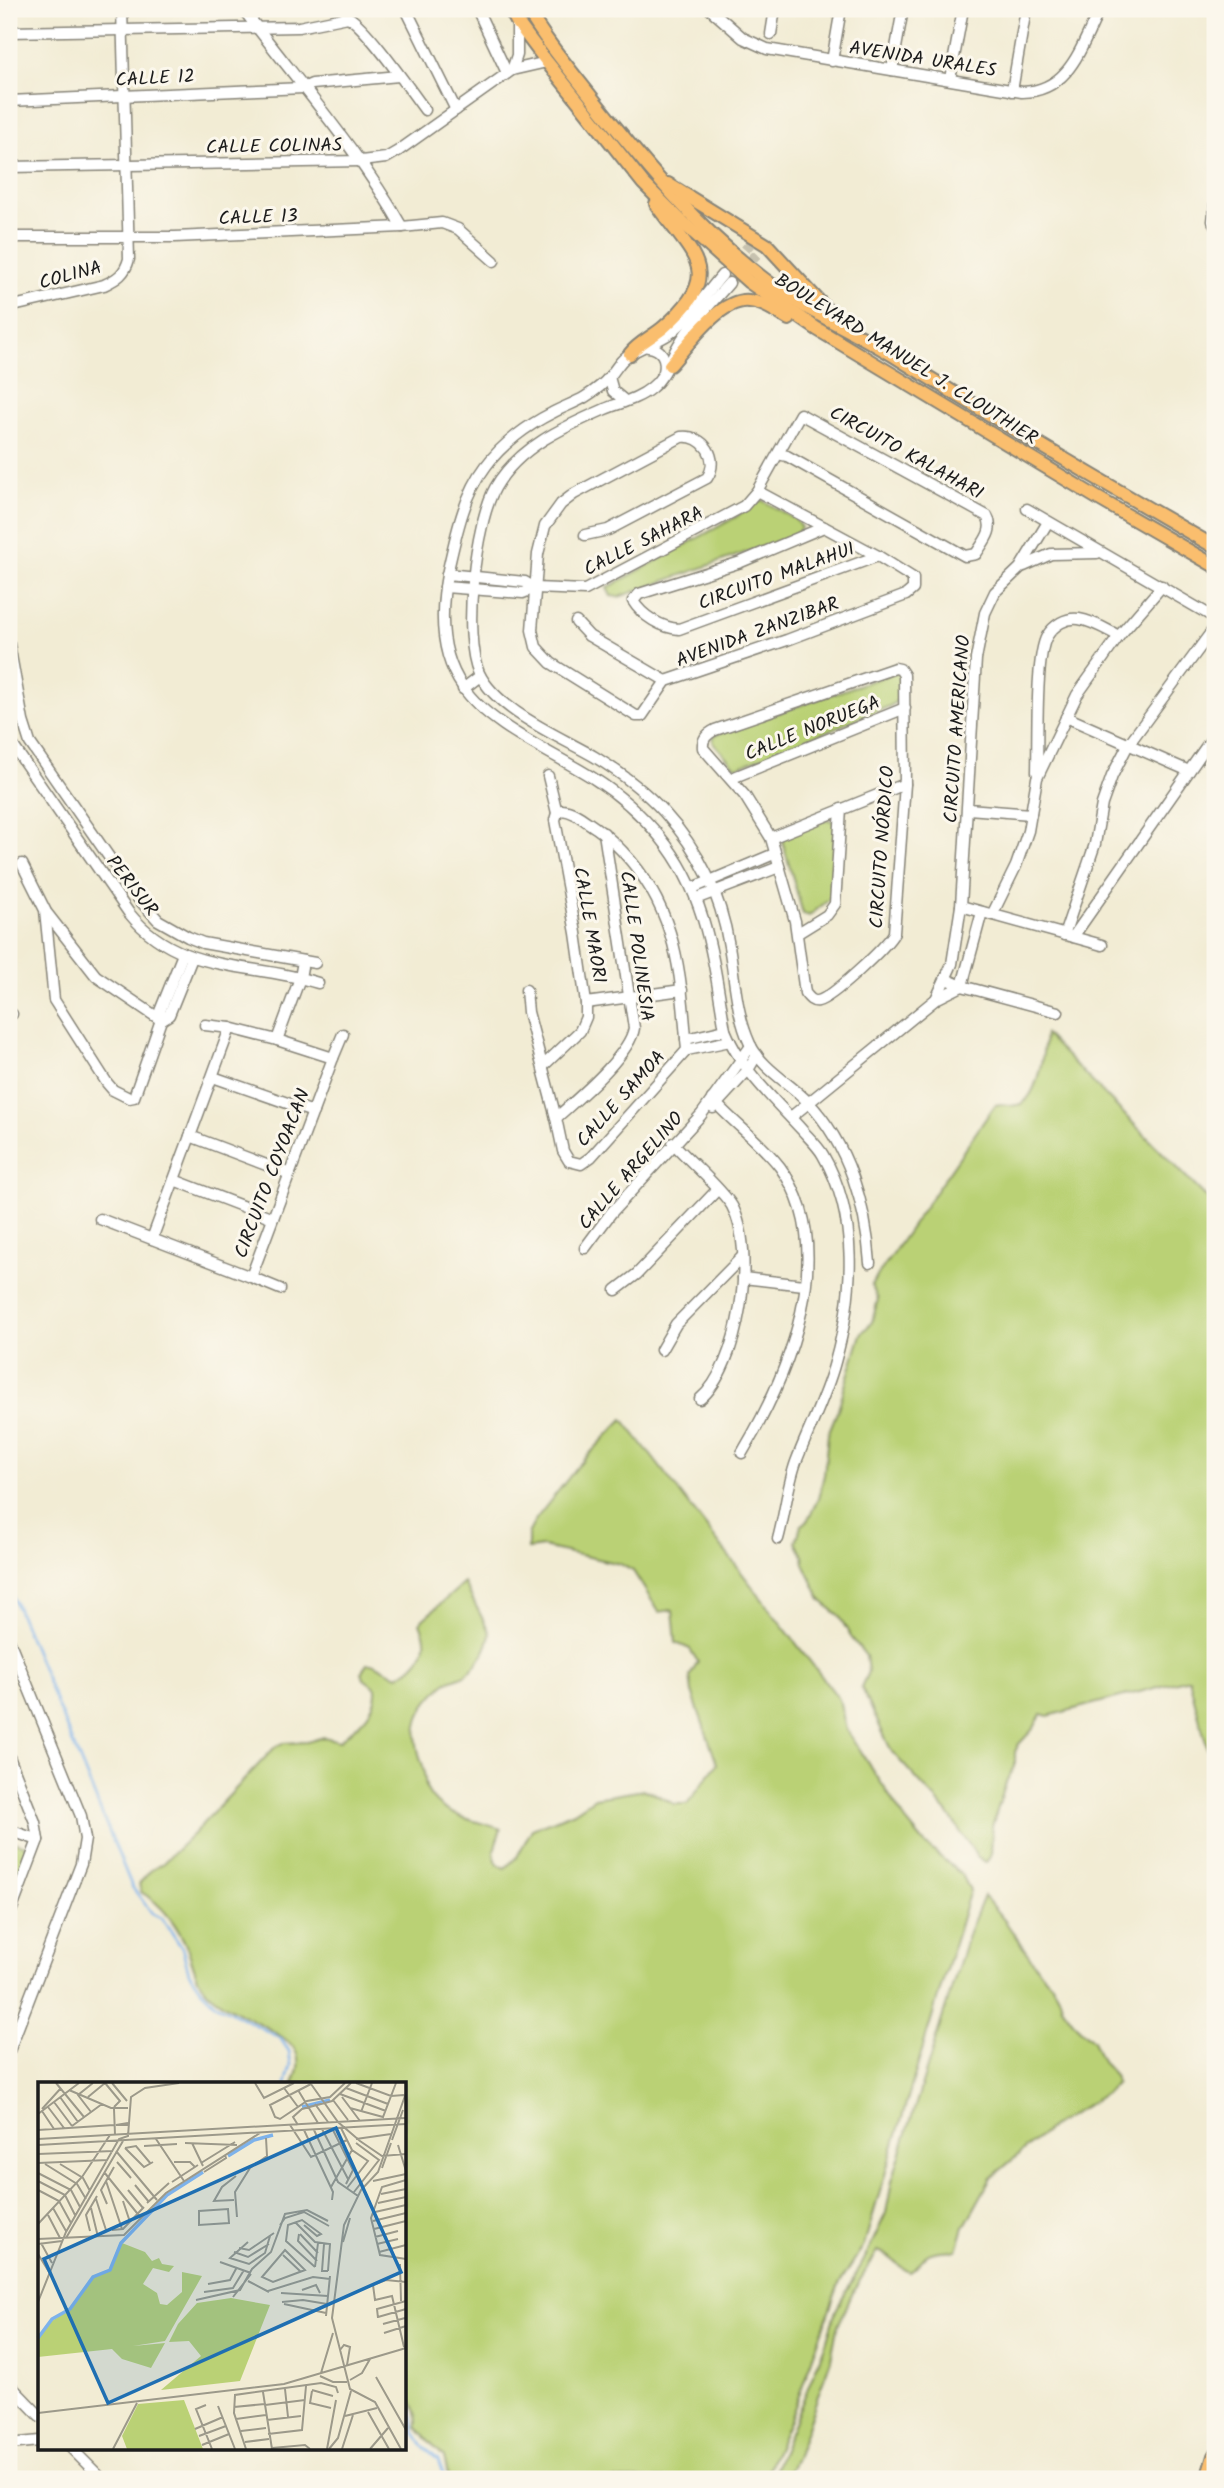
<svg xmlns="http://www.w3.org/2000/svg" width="1224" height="2488" font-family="Kalam,sans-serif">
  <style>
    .green { fill: #bad175; stroke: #6b7648; stroke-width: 2 }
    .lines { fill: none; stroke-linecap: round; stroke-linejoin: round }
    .stream { stroke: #7db2eb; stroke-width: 2.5 }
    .minor-tunnel { stroke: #c7c2af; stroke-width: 10; stroke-dasharray: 10 5; stroke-linecap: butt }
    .minor-casing { stroke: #878478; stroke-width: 13 }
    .major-casing { stroke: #878478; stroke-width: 16 }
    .highway-casing { stroke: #878478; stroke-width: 18 }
    .minor { stroke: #fff; stroke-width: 10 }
    .major { stroke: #fabe6e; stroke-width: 12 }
    .highway { stroke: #fabe6e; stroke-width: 14 }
    .labels { text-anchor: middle; stroke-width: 6; stroke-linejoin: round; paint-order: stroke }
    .street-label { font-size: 19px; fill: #1c1c1c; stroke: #fbf7ec }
    .inset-river { fill: none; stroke: #7db2eb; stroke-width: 3.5 }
    .inset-road { fill: none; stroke: #9c998a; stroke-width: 2 }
    .view { fill: #1f6fb2; fill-opacity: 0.15; stroke: #1f6fb2; stroke-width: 3.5 }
    .inset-edge { fill: none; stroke: #1c1c1c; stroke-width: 3.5 }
  </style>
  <rect width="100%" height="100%" fill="#fbf7ec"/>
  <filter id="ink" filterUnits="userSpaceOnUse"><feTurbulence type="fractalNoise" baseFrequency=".0143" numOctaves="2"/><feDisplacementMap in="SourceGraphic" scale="14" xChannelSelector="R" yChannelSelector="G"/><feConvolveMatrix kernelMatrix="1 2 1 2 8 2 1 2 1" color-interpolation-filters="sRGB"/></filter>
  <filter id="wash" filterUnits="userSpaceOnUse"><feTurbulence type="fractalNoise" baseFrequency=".00686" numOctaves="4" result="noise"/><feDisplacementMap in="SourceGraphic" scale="28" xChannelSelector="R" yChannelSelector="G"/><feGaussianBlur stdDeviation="1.57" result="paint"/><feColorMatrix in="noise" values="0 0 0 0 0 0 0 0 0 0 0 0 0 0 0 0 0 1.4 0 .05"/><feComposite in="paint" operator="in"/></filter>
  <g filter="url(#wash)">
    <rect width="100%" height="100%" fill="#f2ecd4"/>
    <!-- green -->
    <g class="green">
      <path d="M762 500 796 520 801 528 796 535 619 597 611 596 607 588 736 517 755 501Z"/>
      <path d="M896 672 901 677 898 700 890 706 738 767 733 765 713 742 714 735Z"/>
      <path d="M826 819 836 822 831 898 809 916 803 914 782 840 784 836Z"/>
      <path d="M1045 1034 1215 1206V1777L1189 1679 1048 1716 1041 1714 1034 1728 1018 1745 1015 1752V1767L1007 1780 992 1826 991 1856 986 1862 979 1859 947 1812 892 1752 861 1687 868 1672 866 1656 851 1637 839 1616 821 1600 804 1564 803 1556 796 1542 801 1526 807 1521 818 1499 824 1475 828 1434 837 1412 861 1334 872 1322 878 1299 871 1285 995 1105C1003 1102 1010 1107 1017 1105 1038 1102 1044 1050 1045 1034Z"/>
      <path d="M623 1419 839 1699 846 1729 906 1821 925 1844 962 1875 970 1890 864 2245 839 2284 793 2412 764 2479H449L444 2457 416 2427C420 2413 410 2400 404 2386V2084H293C308 2051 290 2041 264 2026 247 2017 227 2008 212 1996 197 1985 194 1966 188 1950 179 1927 162 1904 141 1892L139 1884 150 1871 163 1863 193 1834 276 1746 283 1743 307 1742 324 1737 339 1741C355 1727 378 1712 376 1688L364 1679 362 1671 367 1664H375L397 1676C410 1671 427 1656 425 1639 425 1634 421 1627 420 1622L464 1583 490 1633C488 1648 478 1666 466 1674 460 1678 452 1679 446 1683 418 1706 409 1729 422 1763 425 1772 424 1781 427 1790 440 1817 476 1820 501 1829 496 1843 487 1861 505 1868L517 1857 532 1829 574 1812 595 1798 644 1790 652 1792 674 1804H687L717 1764 692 1692 690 1676 698 1662 690 1649 676 1643 673 1610 659 1612 633 1571 620 1564 543 1547 528 1549V1534L536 1519 578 1466Z"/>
      <path d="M9 1840 31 1848 15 1895 9 1893Z"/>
      <path d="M984 1896 1005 1921 1041 1973 1052 1984 1060 1998 1062 2006 1076 2025 1093 2041 1103 2063 1114 2075 1116 2083 1105 2094 1051 2127 991 2178 964 2227 957 2250C949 2251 933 2250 927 2255 920 2260 918 2268 910 2272 897 2267 891 2255 878 2251L854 2290 837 2328 831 2359 796 2458 785 2479H771L826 2343 836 2310 864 2260 886 2213 892 2181 969 1932Z"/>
    </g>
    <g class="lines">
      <!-- stream -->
      <g class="stream">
        <path d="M9 1588 132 1887 152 1913 162 1918 182 1948 189 1973 200 1989 214 2003 280 2038 289 2051 291 2065 286 2084"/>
        <path d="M404 2398 411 2411 414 2432 424 2447 438 2460 445 2479"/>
      </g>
    </g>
  </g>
  <g filter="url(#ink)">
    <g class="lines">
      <!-- minor-tunnel -->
      <g class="minor-tunnel">
        <path d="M735 261 751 243"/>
        <path d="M729 283 760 251"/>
      </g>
      <!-- minor casing -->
      <g class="minor-casing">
        <g id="minor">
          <path d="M243 9C297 81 358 149 402 227"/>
          <path d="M406 9 456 110"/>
          <path d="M477 9 507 73"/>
          <path d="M710 9 743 38 767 49 1022 92C1071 91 1081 45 1100 9"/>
          <path d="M1083 9 1099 12"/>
          <path d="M9 32 299 27 348 17C367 27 410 90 425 110"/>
          <path d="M771 34 775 9"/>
          <path d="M832 61 841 9"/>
          <path d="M512 70 517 55V23"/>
          <path d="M892 70 903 9"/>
          <path d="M950 79 963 9"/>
          <path d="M1012 91 1026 9"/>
          <path d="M9 101 303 88 312 84 399 76"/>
          <path d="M9 167 361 161 386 158 398 151 512 70 547 62"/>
          <path d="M1215 204 1213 221 1215 226"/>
          <path d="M9 237H175L402 227 442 223 458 229 494 261"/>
          <path d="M722 275C705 295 690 318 669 334 656 343 639 347 627 356 619 362 616 369 610 376 604 384 593 392 585 397 575 403 563 407 552 413 528 425 502 444 486 466 464 495 456 535 448 570 440 609 439 653 463 687 488 725 554 753 593 778 617 793 641 814 660 837 707 894 713 959 725 1030 741 1070 774 1099 802 1130 809 1138 818 1146 823 1155 859 1217 854 1295 835 1362 826 1396 809 1428 796 1462 787 1487 785 1514 778 1539"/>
          <path d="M729 283C713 302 694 320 681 341 670 357 667 375 651 388 638 399 620 403 605 409 564 427 518 447 495 488 475 524 462 636 479 673 497 711 561 737 595 757 621 773 644 790 664 812 699 850 721 896 729 946 735 979 736 1014 750 1044 762 1069 790 1083 808 1102 849 1145 866 1206 870 1263"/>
          <path d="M9 307 104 285C117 279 125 274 129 259L122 9"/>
          <path d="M648 347C662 348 667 359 664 372"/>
          <path d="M609 377 613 391 625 401"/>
          <path d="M1027 509 1215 618"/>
          <path d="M824 527 741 562 639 594 633 601C642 616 662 628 679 629L878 556"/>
          <path d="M585 535 608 530 707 478C720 459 704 434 681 437L574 494 561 504 545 526 538 554 532 630 536 647 551 663 636 716H642L666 681 787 640 906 595 913 589V578L878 556 757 491"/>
          <path d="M1024 566 1051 554 1097 553"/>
          <path d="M447 574 525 582 535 588 585 590 744 506 757 491 800 414 987 516C995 530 984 541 976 554L965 556 787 456 778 454"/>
          <path d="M445 587 523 593 535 588"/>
          <path d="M576 622 589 636 666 681"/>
          <path d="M9 644 23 721 30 743 136 896 158 920 188 937 203 943 315 963"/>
          <path d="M895 668 900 669 904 675 905 784 894 933C887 946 832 998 818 1001 812 1002 809 998 805 993L795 921 771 838 745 796 703 748C702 739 707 734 715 730Z"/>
          <path d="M463 689 480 676"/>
          <path d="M1066 717 1189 771"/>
          <path d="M9 740 129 913C179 975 249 961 318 983"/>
          <path d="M1037 772C1038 744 1035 656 1047 636 1054 625 1066 617 1079 619 1093 621 1107 630 1119 636"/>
          <path d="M732 778 905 708"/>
          <path d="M968 809 1031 814"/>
          <path d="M771 838 905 784"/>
          <path d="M22 864 45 910 54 1000 107 1083 113 1090 129 1098 134 1097 161 1020 160 1011 183 954"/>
          <path d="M693 888 774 854"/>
          <path d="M698 898 779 867"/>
          <path d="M961 906 1102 945"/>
          <path d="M46 912 96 976 161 1020"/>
          <path d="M992 915 1016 866 1028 831 1037 778 1077 695 1119 636 1162 586"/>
          <path d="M798 933 827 915 835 904 841 809"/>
          <path d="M1064 935 1095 844 1102 804 1112 776 1128 745 1215 627"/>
          <path d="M1073 937 1215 734"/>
          <path d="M946 979 962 986 1058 1012"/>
          <path d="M962 986 982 912"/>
          <path d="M526 990 528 1012 556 1118 563 1151 569 1161 581 1164 591 1157 687 1050C681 980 679 918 631 861 620 848 609 837 596 828 585 821 575 811 562 810L557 813"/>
          <path d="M936 999 952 964 961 906 976 659 985 613 995 592 1020 568 1048 522"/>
          <path d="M586 1003 682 990"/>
          <path d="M9 1016 12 1014"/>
          <path d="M161 1020 169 1015 192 958"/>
          <path d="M205 1025 230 1028"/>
          <path d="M230 1028 277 1040 333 1058 251 1277 152 1239Z"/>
          <path d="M686 1039 725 1030"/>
          <path d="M277 1040 300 978 303 961"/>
          <path d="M687 1050 730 1041"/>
          <path d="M333 1058 343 1034"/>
          <path d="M543 1066 580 1031 586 1017V1003L576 933 555 820 557 813 548 776"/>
          <path d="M213 1077 313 1112"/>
          <path d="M712 1099C733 1123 760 1141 780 1167 841 1250 788 1376 742 1453"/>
          <path d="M713 1108 748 1070 757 1055"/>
          <path d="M791 1117 936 999 962 986"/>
          <path d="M556 1118C577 1099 630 1055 634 1028L604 833"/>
          <path d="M190 1136 290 1174"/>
          <path d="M673 1143C688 1160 722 1189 732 1206 757 1251 739 1367 700 1399"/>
          <path d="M174 1180 273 1218"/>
          <path d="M100 1219 152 1239"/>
          <path d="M585 1248 611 1213 701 1115 751 1046"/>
          <path d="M251 1277 280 1289"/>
          <path d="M743 1278 804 1285"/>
          <path d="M616 1290 637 1274 717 1190"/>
          <path d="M661 1350 676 1324 743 1256"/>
          <path d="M9 1640 81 1816 85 1839 81 1864 9 2051"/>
          <path d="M9 1757 35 1822 38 1840 10 1914"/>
          <path d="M9 1830 38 1840"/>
          <path d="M9 2384 40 2416"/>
          <path d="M9 2444 40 2441"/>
          <path d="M71 2448 102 2479"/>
        </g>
      </g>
      <!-- major casing -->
      <g class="major-casing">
        <g id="major">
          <path d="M510 9 517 22 547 62 643 183 681 221 749 282 817 329 1099 499 1215 566"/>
          <path d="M527 9C546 42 572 72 596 103 648 168 697 228 764 279 804 310 849 328 891 354 998 421 1106 484 1215 547"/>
          <path d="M668 184 767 245 837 321"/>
          <path d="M630 354C638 343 654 336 664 327 727 272 692 256 656 204"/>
          <path d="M670 365C688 345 720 298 749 301 763 302 777 312 789 319"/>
        </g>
      </g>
      <!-- highway casing -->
      <g class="highway-casing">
        <path id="highway" d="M1208 2479 1215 2456"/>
      </g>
      <!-- minor -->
      <use href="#minor" class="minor"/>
      <!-- major -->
      <use href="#major" class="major"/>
      <!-- highway -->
      <use href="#highway" class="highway"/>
    </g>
  </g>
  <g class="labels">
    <!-- street labels -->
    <g class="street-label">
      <text transform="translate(923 58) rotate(9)" y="7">AVENIDA URALES</text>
      <text transform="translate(155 77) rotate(-3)" y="7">CALLE 12</text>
      <text transform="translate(274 145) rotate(-1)" y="7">CALLE COLINAS</text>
      <text transform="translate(258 216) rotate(-2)" y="7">CALLE 13</text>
      <text transform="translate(70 274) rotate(-15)" y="7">COLINA</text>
      <text transform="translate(907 358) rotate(32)" y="7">BOULEVARD MANUEL J. CLOUTHIER</text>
      <text transform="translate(907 452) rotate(29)" y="7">CIRCUITO KALAHARI</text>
      <text transform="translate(643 540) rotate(-27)" y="7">CALLE SAHARA</text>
      <text transform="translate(776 575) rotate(-20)" y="7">CIRCUITO MALAHUI</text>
      <text transform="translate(757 631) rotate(-20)" y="7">AVENIDA ZANZIBAR</text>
      <text transform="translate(812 727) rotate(-22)" y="7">CALLE NORUEGA</text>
      <text transform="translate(956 729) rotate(-86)" y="7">CIRCUITO AMERICANO</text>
      <text transform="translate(881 847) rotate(-86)" y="7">CIRCUITO NÓRDICO</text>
      <text transform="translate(133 885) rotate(52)" y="7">PERISUR</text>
      <text transform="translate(591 925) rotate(80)" y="7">CALLE MAORI</text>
      <text transform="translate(638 946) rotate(82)" y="7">CALLE POLINESIA</text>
      <text transform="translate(620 1098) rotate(-48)" y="7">CALLE SAMOA</text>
      <text transform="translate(630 1170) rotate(-49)" y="7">CALLE ARGELINO</text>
      <text transform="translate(271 1173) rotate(-69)" y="7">CIRCUITO COYOACAN</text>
    </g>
  </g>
  <!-- overview -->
  <g transform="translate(38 2082)">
    <rect width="368" height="368" fill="#f2ecd4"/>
    <path d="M84 161 107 170 114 179 121 176 124 182 136 184 131 190 115 186 105 202 119 211 122 222 129 223 144 210V190L164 194 127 259 95 264 127 261 113 286 84 277 74 267 0 275V257L9 242 33 227 56 195 73 188ZM193 216 232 223 202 299 123 308 163 274 151 259 131 260 140 242 159 221ZM146 318 165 367H89L84 354 100 322Z" fill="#bad175"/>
    <path class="inset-river" d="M264 25 292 18M190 74 216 58 235 53M0 256 14 237 32 227 55 195 72 188 83 161 129 113 165 90"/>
    <path class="inset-road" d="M18 1 46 35M67 1 82 19 76 25M74 1 89 19M217 1 226 16 256 1M318 1 353 14 366 13M273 2 232 23 237 35 242 37 269 19 292 15 307 1M273 2 300 40 322 59 344 74 368 72M246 6 260 25M308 6 350 22M31 8 73 26H90M260 8 280 41M302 12 348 29M22 15 40 40M50 15 67 1M304 15 322 39M295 18 310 38M16 20 34 44M277 22 290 40M10 25 26 46M312 26 345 35 358 1M4 27 23 6M76 27 77 53M4 29 16 47M53 30 40 13 55 1M323 30 334 1M0 32 41 1M90 41 78 43H90M252 43 273 75 309 58M260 43 255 35 264 27 294 19 313 1M34 44 64 22M294 46 315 88 308 102M303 46 314 68 330 79 309 106M284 47 310 97M0 48 76 43M266 48 295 110 294 118M276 48 300 100 320 114M0 57 368 36M118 57 146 99M318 57 353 52M354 58 365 28M147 61 199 63M154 61 165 84M0 63 368 42M360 63 368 89M106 64 139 62M87 66 106 85 115 80M87 66 98 64 113 82M78 69 119 118M0 72 75 69M79 80 93 96M136 80H152L157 85M0 81 70 78M163 81 197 60M7 82 39 102 48 117M22 82 45 96 52 109M344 86 353 61M66 90 103 136M166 90 188 76 187 73M0 91 33 108 42 125M368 98 344 105 333 136 342 173 368 177M0 99 27 113 37 133M68 99 84 147M335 99 368 92M134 100 160 83M97 103 111 120M293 105 314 68M0 108 21 119 33 141M90 108 105 126M316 110 341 78 318 61M343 112 368 107M58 117 68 148M196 118 176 119 184 105 198 94M85 119 92 140M109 121 131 101M340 121 368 115M69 122 63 108 76 85M15 126 28 149M53 126 60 155M190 127 191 141 161 143V129ZM337 130 368 123M10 133 22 156M199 135 197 110 212 86 229 74 228 56M335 139 368 131M257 140 277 160 292 162 290 189M0 142 44 95 72 53M242 143 247 136 266 130 291 144M266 143 279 154 283 152 264 138 250 143 248 159 277 185M336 147 368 139M74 148 85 147 106 125M52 149 48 133 59 114M261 152 260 159 279 179M262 152 280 171M337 155 360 149M28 156 85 59M0 157 86 153 128 111 222 51M210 160 192 176 211 182 227 171 232 154M305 160 312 136M3 161 14 181M0 162 24 159M286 162 284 189H290M339 162 360 157M201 166 211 168 236 151M247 168 267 188 235 200 224 195ZM196 170 210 175 231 162M341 170 368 163M0 172 11 190M245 173 263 190M182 180 213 191M362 182 363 219M277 185 280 161M210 199 231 210M170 202 192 198 199 185M264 208 278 203 282 211M230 209 275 195 292 197M166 210 195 206 206 188M243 211 290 214M195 215 213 192M158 218 202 208 214 187 233 170 247 132 269 128 290 139M0 220 28 150 81 57 90 54 93 15 107 6 141 1M244 220 265 218 289 222M246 222 288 231M288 234 292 194M340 235 368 227M340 236 339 227 368 219M345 242 367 236M346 251 368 244M366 265 354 214 337 218 335 203 348 198 368 200M302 268 306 263 312 265 309 283M283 291 295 251M282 294 295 300H309M338 295 368 348M312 298 324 291 332 277M247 307 250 335M274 308 295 314M274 309 272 321 293 326M225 310 234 367M168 323 158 327 174 367M227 323 267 318M180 324 197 367M196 325 227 322M330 330 351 367M0 331 246 302 368 266M307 334 339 326M198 337 228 333M229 338 263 334M157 347 185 335M203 349 228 346M230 352 264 348 268 304M161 354 188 344M207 360 231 357M164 363 191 352M234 366 267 363 272 367M75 367 99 321M208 367 196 331 197 313 283 301 298 305 300 311M289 367 298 318M291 367 300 356 313 309M304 367 315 333M332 367 350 346M363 367 337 320 312 307 294 236 306 143 323 108 340 90 368 11"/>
    <path class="view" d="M298 46 363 190 70 321 6 177Z"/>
    <rect width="368" height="368" class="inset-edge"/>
  </g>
  <!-- margin -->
  <rect width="1224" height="2488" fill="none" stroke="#fbf7ec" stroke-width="35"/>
</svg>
